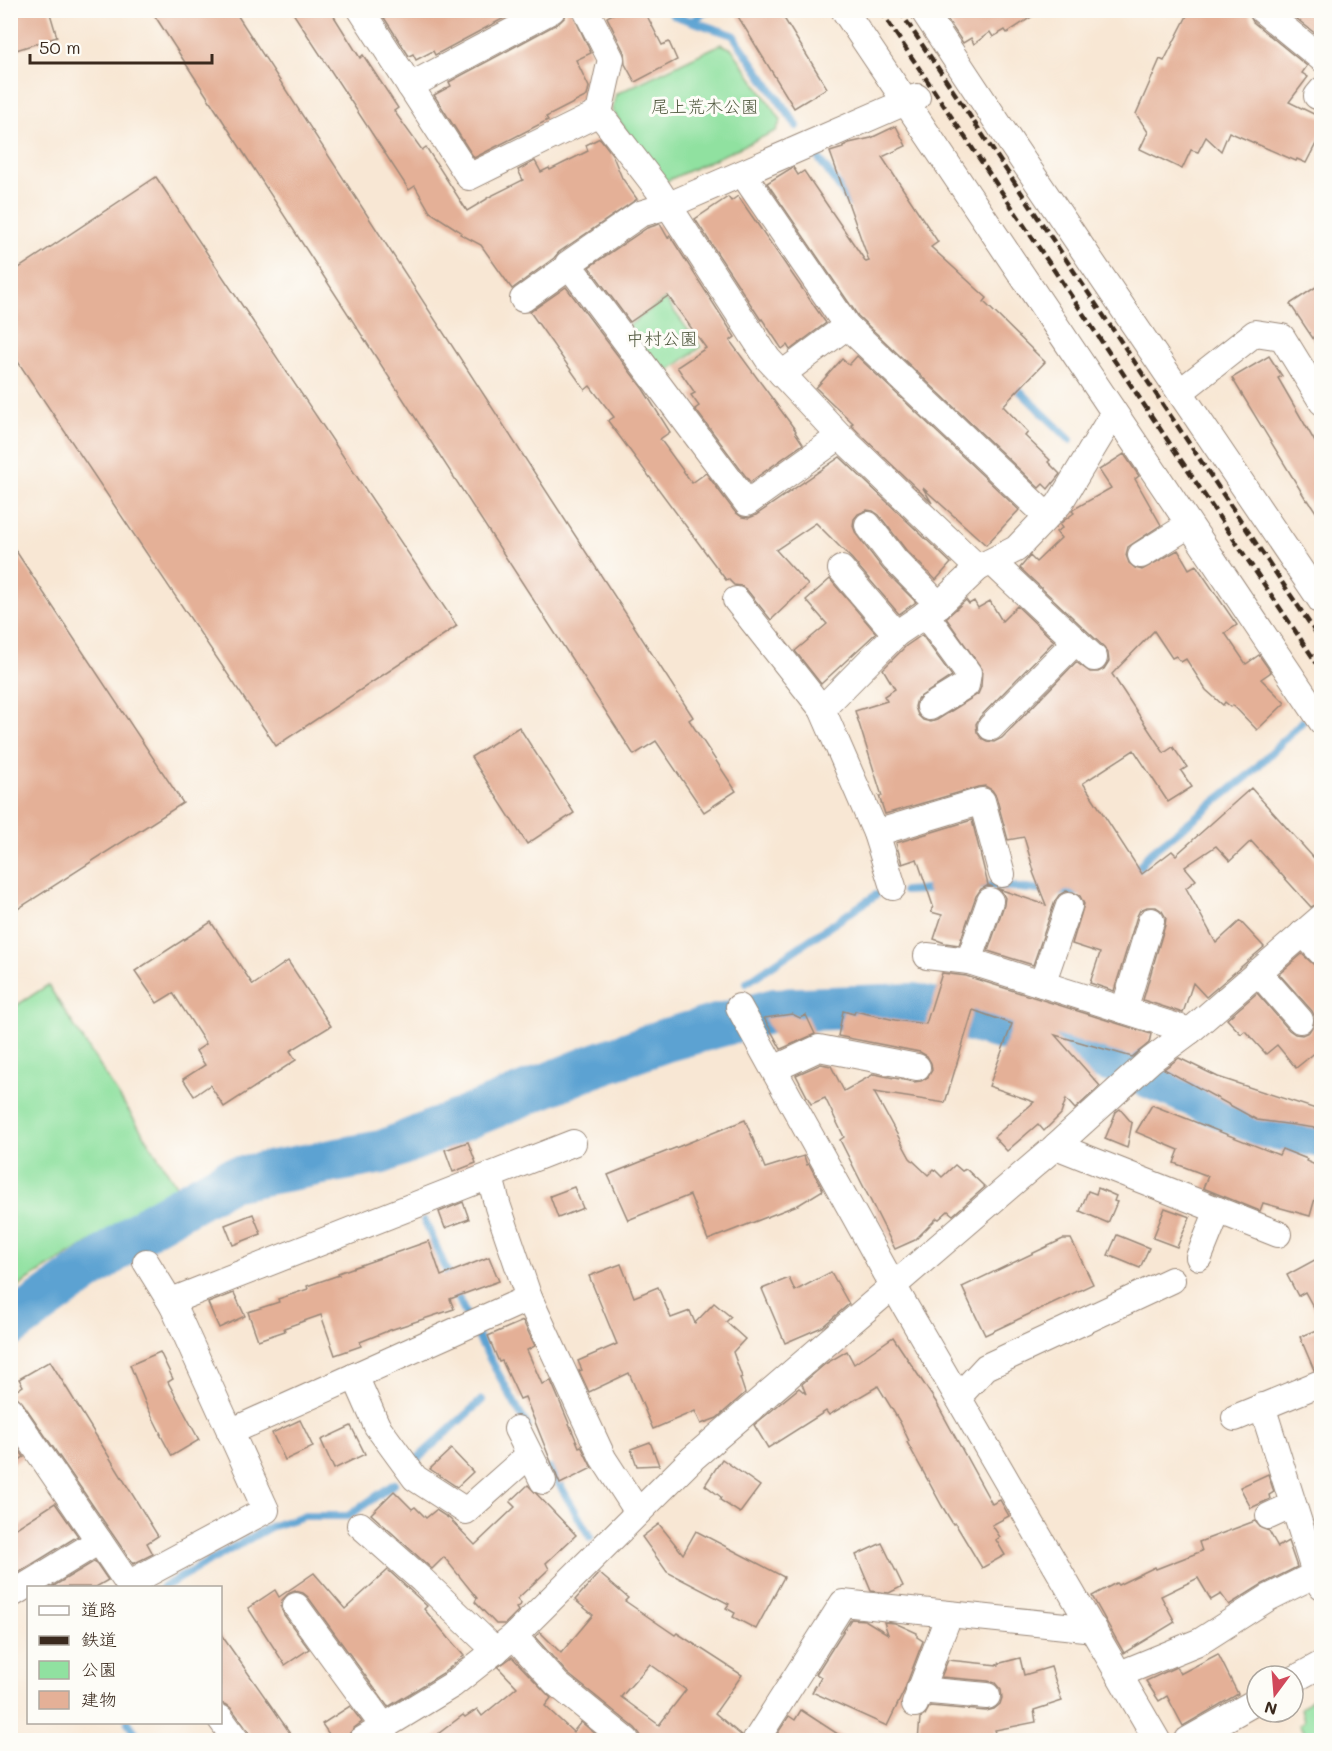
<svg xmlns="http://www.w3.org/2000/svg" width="1332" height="1751" font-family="Mali,'Klee One',sans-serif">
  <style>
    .green { fill: #90e1a0; stroke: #66865f; stroke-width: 1.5 }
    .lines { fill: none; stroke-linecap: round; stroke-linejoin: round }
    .stream { stroke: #5ca2d2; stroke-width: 8 }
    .river { stroke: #5ca2d2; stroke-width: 44 }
    .building { fill: #e4b097; fill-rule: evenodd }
    .street-casing { stroke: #9a8879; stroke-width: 28 }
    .street { stroke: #fff; stroke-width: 26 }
    .rail { stroke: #3b2a1e; stroke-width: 4.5; stroke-dasharray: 9 4.5; stroke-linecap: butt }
    .labels { text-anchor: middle; stroke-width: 6; stroke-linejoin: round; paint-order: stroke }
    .park-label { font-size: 18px; fill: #50583e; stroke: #fdfcf7 }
  </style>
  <rect width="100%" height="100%" fill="#fdfcf7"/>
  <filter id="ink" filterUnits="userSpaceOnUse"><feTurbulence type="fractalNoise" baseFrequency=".0167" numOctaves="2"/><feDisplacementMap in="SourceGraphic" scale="12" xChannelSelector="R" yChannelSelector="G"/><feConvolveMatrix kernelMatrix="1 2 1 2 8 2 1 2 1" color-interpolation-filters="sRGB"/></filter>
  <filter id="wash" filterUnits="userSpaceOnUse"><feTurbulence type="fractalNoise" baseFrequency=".008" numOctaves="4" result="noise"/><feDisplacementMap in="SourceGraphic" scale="24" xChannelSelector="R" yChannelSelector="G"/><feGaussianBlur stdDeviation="1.35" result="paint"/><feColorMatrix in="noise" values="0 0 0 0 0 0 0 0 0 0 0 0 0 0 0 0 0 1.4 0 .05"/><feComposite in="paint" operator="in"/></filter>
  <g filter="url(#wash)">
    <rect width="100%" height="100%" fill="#f8e7d4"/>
    <!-- green -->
    <g class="green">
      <path d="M721 44 732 49 781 120 776 131 662 183 612 110 616 94Z"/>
      <path d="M665 299 701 347 659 378 623 330Z"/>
      <path d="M48 985 178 1188 27 1280 11 1295V1009Z"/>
      <path d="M1321 1691V1740H1312L1299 1725 1304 1721 1301 1708Z"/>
    </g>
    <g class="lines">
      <!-- stream -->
      <g class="stream">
        <path d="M670 10 673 15 733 35 797 126"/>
        <path d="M692 21 708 10"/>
        <path d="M815 153 851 204"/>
        <path d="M1011 382 1070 440"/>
        <path d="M1130 874 1141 865 1149 854 1249 775 1302 722"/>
        <path d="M981 886C1015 884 1048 895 1083 892"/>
        <path d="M905 891 936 889"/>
        <path d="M746 983 876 895"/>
        <path d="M425 1221 465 1313"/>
        <path d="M477 1335 527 1426"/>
        <path d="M416 1460 482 1400"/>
        <path d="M550 1468 590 1537"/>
        <path d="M162 1588 270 1527 304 1516H348L394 1484"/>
        <path d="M128 1722 140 1740"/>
      </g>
      <!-- river -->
      <path class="river" d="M10 1326 151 1224 229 1180 382 1152 593 1066 666 1040 775 1010 914 1005 1019 1033 1118 1063 1266 1126 1322 1136"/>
    </g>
    <g id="blocks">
      <!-- building -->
      <g class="building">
        <path d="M10 10H49L57 37 10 52Z"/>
        <path d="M151 10H234L693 717 689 720 736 791 704 812 656 741 634 755Z"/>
        <path d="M291 10H330L360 58 363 55 398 108 394 111 422 150 426 147 467 211 487 199V198L523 180 518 170 535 161 541 172 549 168 550 170 588 151 586 145 600 138 612 154 622 178 637 199 559 252 554 258 512 289 481 245 460 234 461 232 430 212 415 186 409 190Z"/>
        <path d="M379 10H519L435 55 433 51 416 60 413 54 409 56Z"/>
        <path d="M567 10H571L591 53 576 60 589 87 587 96 546 117 548 120 474 158 434 95 451 86 449 82 559 23 565 17Z"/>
        <path d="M620 10H644L662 45 669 42 677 60 635 82 625 64 624 52 607 17Z"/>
        <path d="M734 10H779L827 88 794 108Z"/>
        <path d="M941 10H1042L1007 33 1005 30 993 37 990 32 974 44 971 38 963 43Z"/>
        <path d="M1190 10H1247L1253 22 1307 66 1302 73 1308 77 1289 102 1322 118V132L1306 163 1297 159 1296 161 1229 132 1221 151 1206 137 1198 152 1191 150 1182 169 1140 149 1148 132 1136 114 1160 59 1164 61Z"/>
        <path d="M1286 10H1322V39Z"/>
        <path d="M896 126 906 146 882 157 938 242 931 247 987 298 984 302 1045 362 1003 406 1028 432 1025 436 1050 460 1048 462 1060 474 1048 489 1043 484 1039 488 858 316 767 183 793 167 798 175 804 171 866 262 869 261 830 152 843 148V146L849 143 871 138Z"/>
        <path d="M156 177 457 626 276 746 10 350V274Z"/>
        <path d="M738 196 826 323 790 350 787 345 782 349 762 319 761 320 695 219 728 197 731 201Z"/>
        <path d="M660 224 668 238 670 236 735 337 730 341 796 431 795 432 803 444 750 482 695 409 699 406 691 395 695 393 677 367 706 348 668 296 630 322 589 267 647 228Z"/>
        <path d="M1322 283V352L1290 304Z"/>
        <path d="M566 287 643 389 670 432 660 439 692 483 706 473 735 512 742 517 749 518 756 515 840 457 951 563 936 580 906 550 879 515 873 511 867 510 858 514 854 519 853 526 856 534 883 569 916 602 899 614 852 559 816 523 776 550 808 585 771 620 747 590 741 586 734 585 728 579 726 580 608 421 614 417 590 386 585 390 530 312Z"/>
        <path d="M857 356 1019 510 986 545 923 488 932 503 862 436 851 425 853 423 816 388 842 359 849 365Z"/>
        <path d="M1269 356 1282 376 1278 378 1322 454V521L1308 500 1307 501 1232 378Z"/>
        <path d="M1124 454 1139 476 1135 479 1161 525 1128 547 1126 555 1129 563 1135 568 1142 570 1178 550 1189 569 1196 565 1237 625 1225 633 1246 664 1259 655 1271 672 1261 679 1285 703 1257 730 1233 705 1231 707 1225 702 1223 705 1206 690 1186 659 1181 662 1176 656 1172 658 1154 631 1112 674 1164 753 1173 747 1187 767 1181 771 1192 787 1168 802 1134 750 1083 783 1142 874 1172 851 1176 855 1251 788 1322 867V902L1311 907 1251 841 1230 861 1216 846 1185 867 1196 880 1186 888 1216 943 1240 921 1264 947 1206 997 1193 983 1183 1013 1143 1000 1165 925 1166 918 1162 911 1156 907H1147L1140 910 1137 916 1114 991 1090 983 1100 953 1072 944 1084 904 1080 896 1073 892 1066 891 1059 895 1055 901 1033 965 988 951 1004 905 1005 898 1002 892 996 888 1046 905 1033 872 1034 871 1024 837 1008 840 996 796 992 790 985 786 978 787 885 814 879 796H882L855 711 887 701 884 696 895 689 883 669 906 646 922 635 952 676 917 699 915 707 918 715 923 720 931 722 937 720 978 694 981 687 982 669 946 618 966 600 969 604 974 601 978 608 990 601 1002 621 1017 606 1054 641 980 717 976 724 977 732 981 738 987 741 994 742 1002 738 1076 662 1090 672H1098L1104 669 1109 661 1108 653 1104 647 1020 568 1030 556 1036 562 1061 538 1056 532 1062 528 1060 525 1062 522 1074 513 1072 511 1074 509 1111 488 1099 470Z"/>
        <path d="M10 542 183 803 10 914Z"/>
        <path d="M830 579 876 633 821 684 795 651 827 624 806 600Z"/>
        <path d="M519 727 574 813 527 844 471 757Z"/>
        <path d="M972 820 988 885 993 887 987 886 981 889 976 896 959 945 945 943 934 939 942 915 931 912 933 906 917 859 902 864 896 843Z"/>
        <path d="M211 922 253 985 288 961 331 1026 290 1051 296 1060 224 1107 210 1085 194 1096 183 1079 205 1065 196 1051 206 1044 173 993 157 1003 135 971Z"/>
        <path d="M1302 954 1322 972V1047L1296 1068 1277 1045 1266 1054 1245 1031 1241 1034 1227 1019 1257 993 1289 1030 1295 1034 1302 1035 1309 1032 1314 1024 1315 1017 1312 1011 1279 974Z"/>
        <path d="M942 973 966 976 1151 1034 1149 1043 1132 1057 1055 1035 1100 1086 1075 1109 1066 1099 1061 1114 1044 1131 1038 1124 1007 1151 994 1137 1034 1102 989 1086 1012 1024 973 1010 945 1103 874 1092 910 1158 928 1175 934 1169 942 1177 955 1165 962 1171 966 1169 985 1187 953 1215 948 1211 939 1219 937 1218 915 1240 895 1249 840 1140 844 1137 825 1098 811 1104 796 1075 821 1064 831 1066 844 1091 874 1074 914 1082 921 1081 928 1077 932 1070 931 1063 927 1056 920 1052 838 1036 843 1011 854 1014 855 1011 895 1020 926 1024Z"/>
        <path d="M792 1014 800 1018 806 1015 815 1034 781 1049 764 1018Z"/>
        <path d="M1179 1058 1218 1077 1322 1111V1129L1257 1120 1164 1069Z"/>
        <path d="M1152 1105 1279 1155 1282 1149 1307 1159 1306 1161 1322 1168V1197L1316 1195 1310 1216 1263 1203 1260 1211 1203 1188 1208 1176 1174 1163 1179 1150 1136 1132Z"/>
        <path d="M1120 1109 1132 1123 1127 1148 1105 1139 1116 1112Z"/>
        <path d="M745 1120 765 1168 804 1156 807 1165 809 1164 823 1190 800 1204 708 1240 690 1195 628 1220 608 1175Z"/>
        <path d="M468 1142 476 1163 453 1172 445 1150Z"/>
        <path d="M574 1187 583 1208 558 1218 550 1196Z"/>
        <path d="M1098 1188 1116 1196 1114 1201 1117 1202 1108 1223 1080 1211 1088 1191 1096 1194Z"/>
        <path d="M463 1202 469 1219 445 1228 439 1212Z"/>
        <path d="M1165 1208 1190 1217 1177 1247 1153 1238Z"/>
        <path d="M253 1214 261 1234 233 1245 225 1225Z"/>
        <path d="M1117 1235 1149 1248 1140 1268 1108 1255Z"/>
        <path d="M1063 1239H1071L1093 1284 985 1335 962 1287Z"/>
        <path d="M429 1241 441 1276 489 1257 499 1281 450 1299 454 1309 390 1330 360 1342 361 1346 335 1355 321 1315 284 1328 285 1331 258 1340 248 1312 279 1302 278 1299 308 1289 307 1286 339 1275 338 1273Z"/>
        <path d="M1322 1256V1323L1305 1292 1298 1296 1287 1275Z"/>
        <path d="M621 1264 634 1297 658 1287 671 1318 690 1311 695 1323 714 1303 731 1317 726 1322 745 1339 733 1352 742 1377 740 1378 745 1393 717 1418 701 1424 695 1411 653 1429 629 1373 589 1392 579 1371 582 1370 578 1361 617 1344 589 1276Z"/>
        <path d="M831 1272 849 1304 822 1327 785 1343 762 1289 789 1278 795 1291Z"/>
        <path d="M234 1293 245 1316 219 1328 208 1303Z"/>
        <path d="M523 1321 535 1346 527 1350 542 1384 551 1381 579 1447 581 1446 592 1468 560 1484 525 1397 520 1399 502 1361 499 1362 488 1336Z"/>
        <path d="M1322 1328V1370H1314L1300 1337Z"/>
        <path d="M893 1337 936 1402 992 1504 1000 1500 1009 1516 992 1525 1000 1537 996 1540 1005 1555 982 1568 955 1523 953 1524 942 1506 907 1442 909 1441 900 1422 878 1386 829 1415 826 1411 768 1448 754 1425 799 1388 806 1394 802 1384 825 1364 847 1351 854 1364Z"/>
        <path d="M160 1352 173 1379 168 1382 199 1440 172 1456 160 1434H161L145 1402 130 1365Z"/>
        <path d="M50 1361 158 1536 147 1543 153 1554 133 1564 22 1402 17 1397 10 1395 23 1386 19 1379Z"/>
        <path d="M300 1420 313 1447 285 1460 272 1433Z"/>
        <path d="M351 1426 365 1454 334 1469 321 1440Z"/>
        <path d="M10 1437 24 1457 10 1466Z"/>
        <path d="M650 1442 659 1465 637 1466 631 1449Z"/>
        <path d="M451 1449 473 1472 457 1487 430 1469Z"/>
        <path d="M722 1459 760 1486 740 1513 720 1500 721 1497 705 1485Z"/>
        <path d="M1268 1474 1274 1492 1269 1495 1270 1499 1251 1508 1240 1487Z"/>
        <path d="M528 1485 576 1535 546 1563 549 1569 517 1599 521 1604 516 1608 518 1611 505 1624H496L475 1602 477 1598 444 1557 432 1569 371 1514 394 1491 412 1509 415 1507 426 1518 436 1510 450 1519 475 1545 515 1507 510 1502Z"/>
        <path d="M55 1503 78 1536 10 1578V1532Z"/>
        <path d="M1255 1521 1261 1528 1269 1531 1278 1547 1288 1541 1297 1567 1261 1585 1229 1605 1221 1594 1211 1600 1198 1578 1161 1596 1175 1622 1124 1653 1092 1596 1116 1583 1118 1585 1155 1567 1156 1569 1202 1551 1199 1542Z"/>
        <path d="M659 1524 683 1554 696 1531 784 1577 756 1629 733 1617 735 1613 726 1608 729 1604 667 1572 642 1537Z"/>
        <path d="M882 1543 903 1586 889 1593 871 1591 856 1555Z"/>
        <path d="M95 1561 108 1580 96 1587H52Z"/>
        <path d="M388 1570 427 1606 424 1609 464 1656 443 1673 388 1707 308 1597 303 1593 295 1591 288 1594 282 1600 281 1608 284 1615 309 1649 285 1665 248 1608 275 1590 279 1597 314 1573 345 1609Z"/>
        <path d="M599 1573 628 1598 625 1601 675 1635 677 1633 742 1675 715 1713 742 1736 741 1740H641L640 1734 635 1728 567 1673 535 1637 540 1632 561 1653 593 1615 575 1600ZM650 1664 686 1690 659 1725 621 1697Z"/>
        <path d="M851 1619 865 1620 888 1634 884 1622 895 1623 917 1633V1637L923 1641 904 1691 887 1726 812 1692 821 1677 816 1674Z"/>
        <path d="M220 1633 295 1740H251L248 1731 232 1709 227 1705 220 1703Z"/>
        <path d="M1218 1654 1238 1694 1183 1726 1167 1696 1159 1701 1146 1681 1176 1667 1180 1674Z"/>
        <path d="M512 1657 551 1698 545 1706 573 1732 581 1722 603 1740H430L463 1715 465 1717 477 1709 482 1716 517 1687 498 1667Z"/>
        <path d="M1020 1658 1024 1675 1051 1667 1062 1701 1034 1710 1036 1722 995 1730 997 1736 977 1740H918L920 1718 925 1715 930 1706 986 1711 994 1709 1000 1704 1002 1698 1001 1690 995 1683 988 1681 941 1677 948 1660 998 1665 997 1664Z"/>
        <path d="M350 1706 362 1722 354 1728 344 1740 341 1735 333 1740 322 1724Z"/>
        <path d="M801 1710 847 1740H773L789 1716 795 1720Z"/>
      </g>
    </g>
  </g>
  <g filter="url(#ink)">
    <use href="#blocks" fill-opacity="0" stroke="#9a8879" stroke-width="1.5"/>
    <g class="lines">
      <!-- street casing -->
      <g class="street-casing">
        <g id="street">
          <path d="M361 10 469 177 599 113"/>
          <path d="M586 10 611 59 599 113 657 188 768 359 840 436 978 568 1016 549 1059 504 1114 413"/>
          <path d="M844 10 1322 722"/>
          <path d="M923 10 1013 146 1322 602"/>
          <path d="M1262 10 1322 59"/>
          <path d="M410 86 552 10"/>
          <path d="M1317 96 1322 90"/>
          <path d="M743 174 847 326 1047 516"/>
          <path d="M523 299 569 266"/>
          <path d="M782 374 847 326"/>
          <path d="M1180 392 1255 333 1282 337 1322 402"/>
          <path d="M840 436 747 503 568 264 640 214 667 206 917 97"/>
          <path d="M868 525 895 560 939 605"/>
          <path d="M1141 555 1189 525"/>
          <path d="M992 562 1094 658"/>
          <path d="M841 569 896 634"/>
          <path d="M736 600 822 709 876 833 893 887"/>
          <path d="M925 614 968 673 966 685 930 707"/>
          <path d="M822 709 896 634 939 605 978 568"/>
          <path d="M991 727 1076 641"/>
          <path d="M876 833 982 801 1002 874"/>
          <path d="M1303 933 1322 953"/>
          <path d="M927 956 969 961 1190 1031"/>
          <path d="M969 961 990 901"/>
          <path d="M1258 972 1300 1020"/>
          <path d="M1042 984 1069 906"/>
          <path d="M739 1007 894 1287 1157 1740"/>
          <path d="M1124 1010 1151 921"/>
          <path d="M774 1069 819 1048 917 1067"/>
          <path d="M1056 1146 1278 1234"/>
          <path d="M490 1177 498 1207 529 1298 603 1458 638 1512"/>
          <path d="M1199 1257 1218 1210"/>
          <path d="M146 1262 173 1306"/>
          <path d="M355 1376 377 1426 415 1478 466 1511 529 1455"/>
          <path d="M958 1397 986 1367 1172 1280"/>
          <path d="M1262 1406 1315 1573 1322 1586"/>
          <path d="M10 1410 131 1588"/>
          <path d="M1235 1418 1318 1384"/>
          <path d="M517 1429 543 1481"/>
          <path d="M230 1432 529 1298"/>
          <path d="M1269 1516 1293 1505"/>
          <path d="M360 1525 422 1580 496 1651"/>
          <path d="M128 1584 266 1510 173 1306 179 1298 573 1143"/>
          <path d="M14 1593 99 1541"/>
          <path d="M296 1606 384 1727"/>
          <path d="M514 1636 557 1684 626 1740"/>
          <path d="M1120 1674 1201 1641 1268 1598 1322 1571"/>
          <path d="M1293 1680 1322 1664"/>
          <path d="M919 1690 987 1696"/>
          <path d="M915 1704 949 1615"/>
          <path d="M220 1718 236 1740"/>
          <path d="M362 1740 452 1685 514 1636 693 1458 1056 1146 1151 1060 1190 1031 1322 917"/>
          <path d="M756 1740 843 1603 1094 1629"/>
          <path d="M1188 1740 1257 1701"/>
        </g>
      </g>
      <!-- street -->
      <use href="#street" class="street"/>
      <!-- rail -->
      <g class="rail">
        <path d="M880 10 1322 671"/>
        <path d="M899 10 1322 642"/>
      </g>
    </g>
  </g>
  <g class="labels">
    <!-- park labels -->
    <g class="park-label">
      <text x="705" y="113">尾上荒木公園</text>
      <text x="662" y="345">中村公園</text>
    </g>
  </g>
  <!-- margin -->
  <rect width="1332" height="1751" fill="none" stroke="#fdfcf7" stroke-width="36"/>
  <!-- legend -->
  <rect x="27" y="1586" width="195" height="138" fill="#fdfcf7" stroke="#afa8a0" stroke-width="1.5"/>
  <rect x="39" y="1606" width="30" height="9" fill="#ffffff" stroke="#afa8a0" stroke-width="1.5"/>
  <text x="81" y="1616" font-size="18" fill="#3b2a1e">道路</text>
  <rect x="39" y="1636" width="30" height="9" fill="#3b2a1e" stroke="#afa8a0" stroke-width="1.5"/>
  <text x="81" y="1646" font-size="18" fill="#3b2a1e">鉄道</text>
  <rect x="39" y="1661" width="30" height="18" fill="#90e1a0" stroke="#afa8a0" stroke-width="1.5"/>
  <text x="81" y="1676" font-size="18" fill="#3b2a1e">公園</text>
  <rect x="39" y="1691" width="30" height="18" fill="#e4b097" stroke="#afa8a0" stroke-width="1.5"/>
  <text x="81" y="1706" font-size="18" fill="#3b2a1e">建物</text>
  <!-- north arrow -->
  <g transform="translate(1275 1694) rotate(196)"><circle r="28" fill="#fdfcf7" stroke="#afa8a0" stroke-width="1.5"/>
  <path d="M0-4.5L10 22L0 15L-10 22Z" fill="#d1495b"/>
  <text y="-9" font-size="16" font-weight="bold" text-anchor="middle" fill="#3b2a1e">N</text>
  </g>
  <!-- scale -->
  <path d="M30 54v9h182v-9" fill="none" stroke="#3b2a1e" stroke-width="3"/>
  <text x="39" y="54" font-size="18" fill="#3b2a1e" stroke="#fdfcf7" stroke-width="4.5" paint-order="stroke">50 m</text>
</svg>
